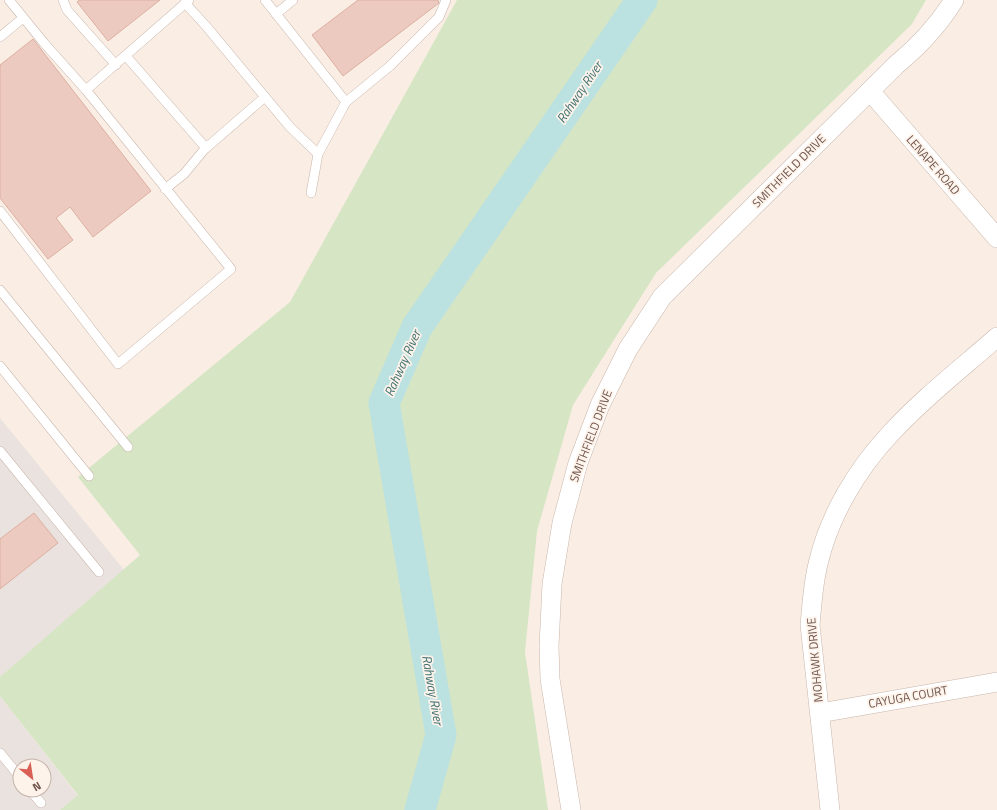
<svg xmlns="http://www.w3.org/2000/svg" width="997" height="810" font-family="'Titillium Web',sans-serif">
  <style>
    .industrial { fill: #eae2de; fill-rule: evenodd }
    .green { fill: #d6e5c4 }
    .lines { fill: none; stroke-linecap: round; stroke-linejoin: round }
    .river { stroke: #bbe1e1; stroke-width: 31 }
    .building { fill: #eccabf; stroke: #ddafa1 }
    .service-casing { stroke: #c9b5ac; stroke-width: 10 }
    .minor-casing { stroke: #c9b5ac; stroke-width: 20 }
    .service { stroke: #fff; stroke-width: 9 }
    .minor { stroke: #fff; stroke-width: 19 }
    .labels { text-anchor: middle; stroke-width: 3.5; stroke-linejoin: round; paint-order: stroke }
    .street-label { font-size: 12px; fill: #6f544c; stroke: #fdf3ea }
    .water-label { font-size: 13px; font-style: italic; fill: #427273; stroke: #fdf3ea }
  </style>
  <rect width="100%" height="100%" fill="#faeee4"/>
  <!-- industrial -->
  <g class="industrial">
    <path d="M0 418 124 570 0 677Z"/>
    <path d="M0 696 78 796 60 810H0ZM20 766H44V790H20Z"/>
  </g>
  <!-- green -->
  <path class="green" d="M457 0H926L912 24 656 273 573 405 537 531 525 652 548 810H60L78 795 0 696V677L140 555 78 477 290 302Z"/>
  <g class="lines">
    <!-- river -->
    <path class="river" d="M420 810 441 735 384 403 417 327 642 0"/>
  </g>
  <!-- building -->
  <g class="building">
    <path d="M79 0H160L108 41 77 2Z"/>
    <path d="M358 0H438L439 3 343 76 312 35Z"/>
    <path d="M33 39 151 191 93 237 70 207 56 218 73 240 48 259 0 198V65Z"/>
    <path d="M34 513 58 543 0 589V539Z"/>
  </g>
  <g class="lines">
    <!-- service casing -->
    <g class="service-casing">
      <g id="service">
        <path d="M9 0 44 43 86 90 189 0"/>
        <path d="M63 0 67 10 116 65"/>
        <path d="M265 0 346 102 318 154 311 193"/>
        <path d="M185 3 206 26 290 127 318 154"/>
        <path d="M276 14 293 0"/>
        <path d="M0 37 23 18"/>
        <path d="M126 56 206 148 265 97"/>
        <path d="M346 102 390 66 439 17 446 0"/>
        <path d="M165 189 184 174 208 145"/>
        <path d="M0 211 118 364 231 269 86 90"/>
        <path d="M0 290 128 447"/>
        <path d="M0 366 89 476"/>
        <path d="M0 451 99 572"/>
        <path d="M0 753 20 777"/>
        <path d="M30 790 41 803"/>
      </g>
    </g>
    <!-- minor casing -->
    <g class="minor-casing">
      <g id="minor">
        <path d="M870 91 997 238"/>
        <path d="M820 713 997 682"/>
        <path d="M571 810 550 679 549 646 552 584 562 523 578 463 600 405 628 349 662 297 896 65C919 46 938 26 954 0"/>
        <path d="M830 810 810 625C812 604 813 584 818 564 829 516 857 469 891 433 923 398 962 368 997 337"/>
      </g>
    </g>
    <!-- service -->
    <use href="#service" class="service"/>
    <!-- minor -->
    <use href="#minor" class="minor"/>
  </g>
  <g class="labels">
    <!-- street labels -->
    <g class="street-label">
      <text transform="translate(933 165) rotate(49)" y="4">LENAPE ROAD</text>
      <text transform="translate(789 171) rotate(-45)" y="4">SMITHFIELD DRIVE</text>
      <text transform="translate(591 436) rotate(-69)" y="4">SMITHFIELD DRIVE</text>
      <text transform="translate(815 660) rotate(-95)" y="4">MOHAWK DRIVE</text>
      <text transform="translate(908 697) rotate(-10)" y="4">CAYUGA COURT</text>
    </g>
    <!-- water labels -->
    <g class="water-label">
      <text transform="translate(579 92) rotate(-56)" y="5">Rahway River</text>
      <text transform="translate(402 363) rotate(-66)" y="5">Rahway River</text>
      <text transform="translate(433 690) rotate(80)" y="5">Rahway River</text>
    </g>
  </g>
  <!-- north arrow -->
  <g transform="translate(32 778) rotate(150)"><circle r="19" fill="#fdf3ea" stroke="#c4b3ab"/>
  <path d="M0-3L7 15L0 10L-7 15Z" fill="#d86055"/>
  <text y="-6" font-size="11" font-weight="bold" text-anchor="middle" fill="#6f544c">N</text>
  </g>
</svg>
